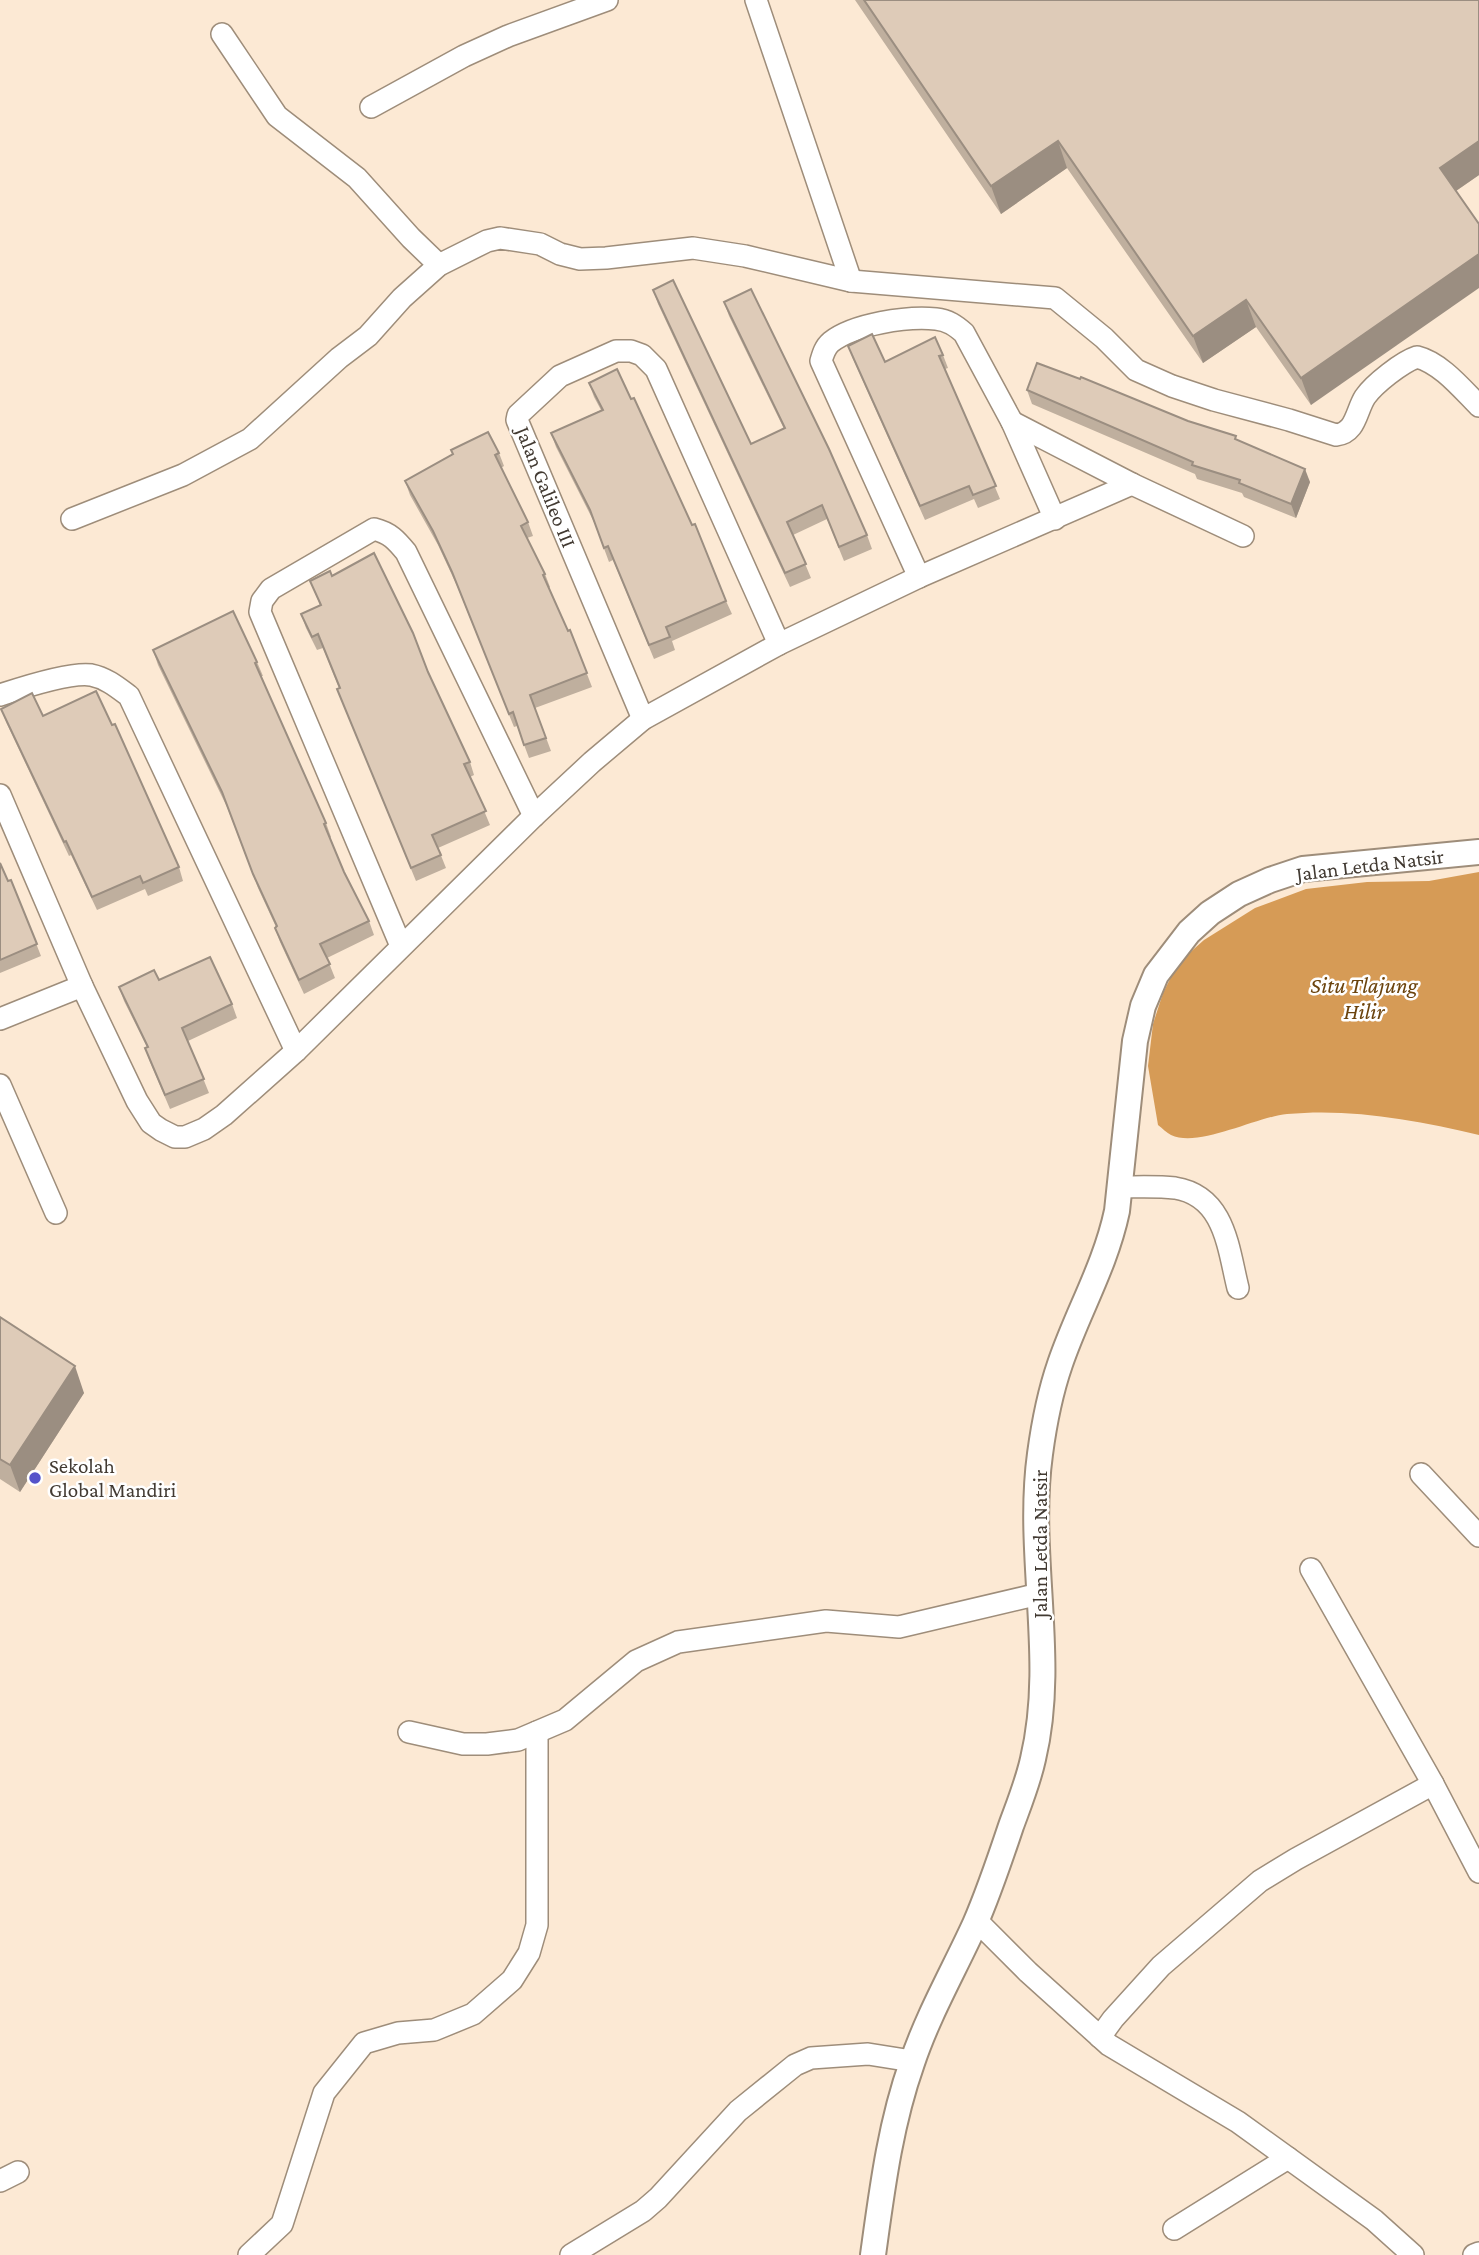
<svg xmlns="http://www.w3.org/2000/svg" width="1479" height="2255" font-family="'Crimson Pro',serif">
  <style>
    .water { fill: #d69b56 }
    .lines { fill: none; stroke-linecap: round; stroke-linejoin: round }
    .minor-casing { stroke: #9e8d7a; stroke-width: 24 }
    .tertiary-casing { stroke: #9e8d7a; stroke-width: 28 }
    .minor { stroke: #fff; stroke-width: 21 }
    .tertiary { stroke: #fff; stroke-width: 24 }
    .wall { fill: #bfaf9e }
    .shaded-wall { fill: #9b8e81 }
    .building { fill: #decbb8; stroke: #9b8e81; stroke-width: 2 }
    .poi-dot { fill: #5553ca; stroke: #fff; stroke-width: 2.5 }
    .labels { text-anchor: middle; stroke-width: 5; stroke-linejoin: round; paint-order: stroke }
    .street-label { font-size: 21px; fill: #423a32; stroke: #fff }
    .poi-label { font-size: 21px; fill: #423a32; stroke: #fff; text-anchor: start }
    .water-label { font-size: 23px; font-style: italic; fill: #6b430d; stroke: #fff }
  </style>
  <rect width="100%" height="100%" fill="#fce9d4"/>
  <!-- water -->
  <path class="water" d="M1479 872V1135C1416 1120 1351 1108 1287 1114 1256 1117 1199 1148 1171 1135 1167 1133 1162 1128 1158 1125L1148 1066 1153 1024 1163 993 1178 963 1204 940 1255 908 1306 889 1367 882 1429 881Z"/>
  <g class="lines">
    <!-- minor casing -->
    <g class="minor-casing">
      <g id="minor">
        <path d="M756 0 851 281"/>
        <path d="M222 34 277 116 357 178 411 238 439 265"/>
        <path d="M371 107 464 56 508 36 607 0"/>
        <path d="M1012 422 1132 484 1243 536"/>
        <path d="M72 519 183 475 250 439 339 358 368 336 402 298 439 265 487 241 500 238 540 244 560 254 580 259 606 258 693 248 745 256 851 281 1055 298 1104 338 1136 370 1172 386 1214 400 1289 420 1336 435C1356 433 1356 411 1365 397 1374 384 1402 362 1417 357 1441 363 1462 389 1479 406"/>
        <path d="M919 577 821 361C823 354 825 347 831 342 854 324 907 316 936 319 948 320 956 326 964 333L1012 422 1055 519"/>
        <path d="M0 695C21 688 70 672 91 675 106 678 117 687 129 696L296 1051"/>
        <path d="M643 719 517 420 518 415 560 376 616 351H631L642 355 656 369 779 644"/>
        <path d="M0 795 82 986 137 1101 151 1123 161 1130 175 1137H185L204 1129 224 1115 296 1051 534 816 592 762 643 719 779 644 919 577 1132 484"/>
        <path d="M401 946 260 612 262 601 271 589 374 529C390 533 396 540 406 552L534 816"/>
        <path d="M0 1019 82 986"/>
        <path d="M0 1085 56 1213"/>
        <path d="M1119 1187C1138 1187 1157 1186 1175 1188 1225 1196 1228 1248 1238 1288"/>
        <path d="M1421 1474 1479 1536"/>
        <path d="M1311 1569 1433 1784 1479 1872"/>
        <path d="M409 1732 463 1744H487L518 1740 565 1720 636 1661 678 1642 826 1621 899 1627 1039 1594"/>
        <path d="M976 1920 1028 1972 1109 2045 1238 2122 1374 2220 1413 2255"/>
        <path d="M1100 2037 1113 2019 1161 1966 1260 1881 1296 1859 1433 1784"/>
        <path d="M0 2181 18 2172"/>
        <path d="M1174 2229 1288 2158"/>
        <path d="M249 2255 282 2224 324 2093 364 2043 398 2033 434 2030 473 2014 512 1980 529 1953 537 1925V1732"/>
        <path d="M571 2255 643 2211 658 2198 738 2111 795 2065 811 2058 868 2054 912 2061"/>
        <path d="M1474 2255 1479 2253"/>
      </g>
    </g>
    <!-- tertiary casing -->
    <g class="tertiary-casing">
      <path id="tertiary" d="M873 2255C882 2190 890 2125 912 2063 928 2015 954 1970 975 1924 989 1892 1000 1859 1011 1826 1019 1804 1028 1782 1033 1759 1057 1659 1026 1556 1040 1454 1044 1424 1050 1393 1060 1364 1078 1311 1105 1267 1117 1211L1135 1041 1143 1006 1156 975 1189 932 1210 913 1239 894 1270 880 1303 869 1479 852"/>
    </g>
    <!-- minor -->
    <use href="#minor" class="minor"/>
    <!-- tertiary -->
    <use href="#tertiary" class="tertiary"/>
  </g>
  <!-- wall -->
  <g class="wall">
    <path d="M855 0H1479V175L1456 191 1311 405 1256 327 1203 363 1067 168 1001 214Z"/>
    <path d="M653 290 751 444 784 429 729 316 724 302 867 535 872 549 844 561 827 519 793 535 811 578 790 587 658 304Z"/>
    <path d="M848 346 885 362 943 355 948 368 945 369 1000 499 978 508 974 499 925 520 853 359Z"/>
    <path d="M589 383 726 601 732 614 672 641 675 650 654 659 613 560 609 562 595 524 556 447 551 433 601 410 594 397Z"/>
    <path d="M1027 390 1188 421 1238 440 1310 482 1296 518 1244 497 1242 493 1197 479 1195 474 1032 404Z"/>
    <path d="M499 453 504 466 501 468 528 522 533 536 527 538 545 574 550 587 549 588 568 631 570 630 592 687 535 708 551 751 529 758 517 726 514 727 457 586 438 545 410 495 405 481Z"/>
    <path d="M332 576 428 672 470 762 474 775 470 777 490 825 438 848 446 868 416 881 342 702 337 689 339 688 323 648 317 650 306 628 301 614 320 605 310 581Z"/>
    <path d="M153 650 257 662 263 676H261L326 823 331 837 330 838 344 872 369 921 374 935 327 958 335 978 304 994 280 942 275 928 276 927 258 888 227 807 158 665Z"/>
    <path d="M1 709 112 725 179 867 183 881 148 896 145 889 97 910 71 855 69 856 6 722Z"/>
    <path d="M0 863 8 881 11 880 41 956 0 973Z"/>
    <path d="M159 980 232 1004 237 1018 188 1041 209 1093 170 1109 150 1062 145 1048 147 1047 124 1001 119 987Z"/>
    <path d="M0 1317 84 1393 20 1492 0 1479Z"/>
  </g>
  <!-- shaded-wall -->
  <g class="shaded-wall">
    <path d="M1058 141 1067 168 1001 214 991 186Z"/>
    <path d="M1479 141V175L1450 195 1440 168Z"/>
    <path d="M1479 254V288L1311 405 1301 378Z"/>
    <path d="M1246 300 1256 327 1203 363 1193 336Z"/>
    <path d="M1305 469 1310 482 1296 518 1291 504Z"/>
    <path d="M75 1366 84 1393 20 1492 10 1465Z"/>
  </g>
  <!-- building -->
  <g class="building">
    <path d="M864 0H1479V141L1440 168 1479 224V254L1301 378 1246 300 1193 336 1058 141 991 186Z"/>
    <path d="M673 280 751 444 785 428 724 302 751 289 829 449 867 535 839 547 822 505 787 522 806 564 785 573 653 290Z"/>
    <path d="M872 334 885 362 935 337 943 355 939 356 996 486 973 495 969 486 920 506 848 346Z"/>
    <path d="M1037 363 1080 379 1081 377 1188 421 1236 436 1235 439 1305 469 1291 504 1239 483 1240 480 1192 465 1193 462 1027 390Z"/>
    <path d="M617 369 631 399 634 398 692 525 695 524 726 601 666 627 670 637 649 645 608 546 604 548 590 510 551 433 603 410 589 383Z"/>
    <path d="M488 432 499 453 495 455 528 522 521 526 545 574 543 575 568 631 570 630 587 673 530 695 546 738 524 745 513 712 509 714 452 572 433 531 405 481 453 454 451 450Z"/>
    <path d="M374 553 413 633 428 672 470 762 464 764 486 811 432 835 441 855 411 868 337 689 340 688 318 634 312 637 301 614 321 605 310 581 330 571 332 576Z"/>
    <path d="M233 611 257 662 255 663 326 823 324 824 344 872 369 921 320 944 330 964 299 980 275 928 277 926 253 874 222 792 153 650Z"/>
    <path d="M96 691 112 725 115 724 179 867 143 883 140 876 92 897 66 841 64 842 1 709 32 693 43 716Z"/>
    <path d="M0 863 8 881 11 880 37 944 0 960Z"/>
    <path d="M210 957 232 1004 182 1028 204 1079 165 1095 145 1048 148 1047 119 987 154 970 159 980Z"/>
    <path d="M0 1317 75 1366 10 1465 0 1459Z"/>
  </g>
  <!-- markers -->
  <circle class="poi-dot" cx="35" cy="1478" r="7"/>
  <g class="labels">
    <!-- street labels -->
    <g class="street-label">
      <text transform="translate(546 487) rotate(68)" y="7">Jalan Galileo III</text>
      <text transform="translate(1370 865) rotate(-7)" y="7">Jalan Letda Natsir</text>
      <text transform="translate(1040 1544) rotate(-90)" y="7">Jalan Letda Natsir</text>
    </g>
    <!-- poi labels -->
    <g class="poi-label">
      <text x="49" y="1473">Sekolah<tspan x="49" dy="24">Global Mandiri</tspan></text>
    </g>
    <!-- water labels -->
    <g class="water-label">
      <text x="1364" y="993">Situ Tlajung<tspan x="1364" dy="26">Hilir</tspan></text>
    </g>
  </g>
</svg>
